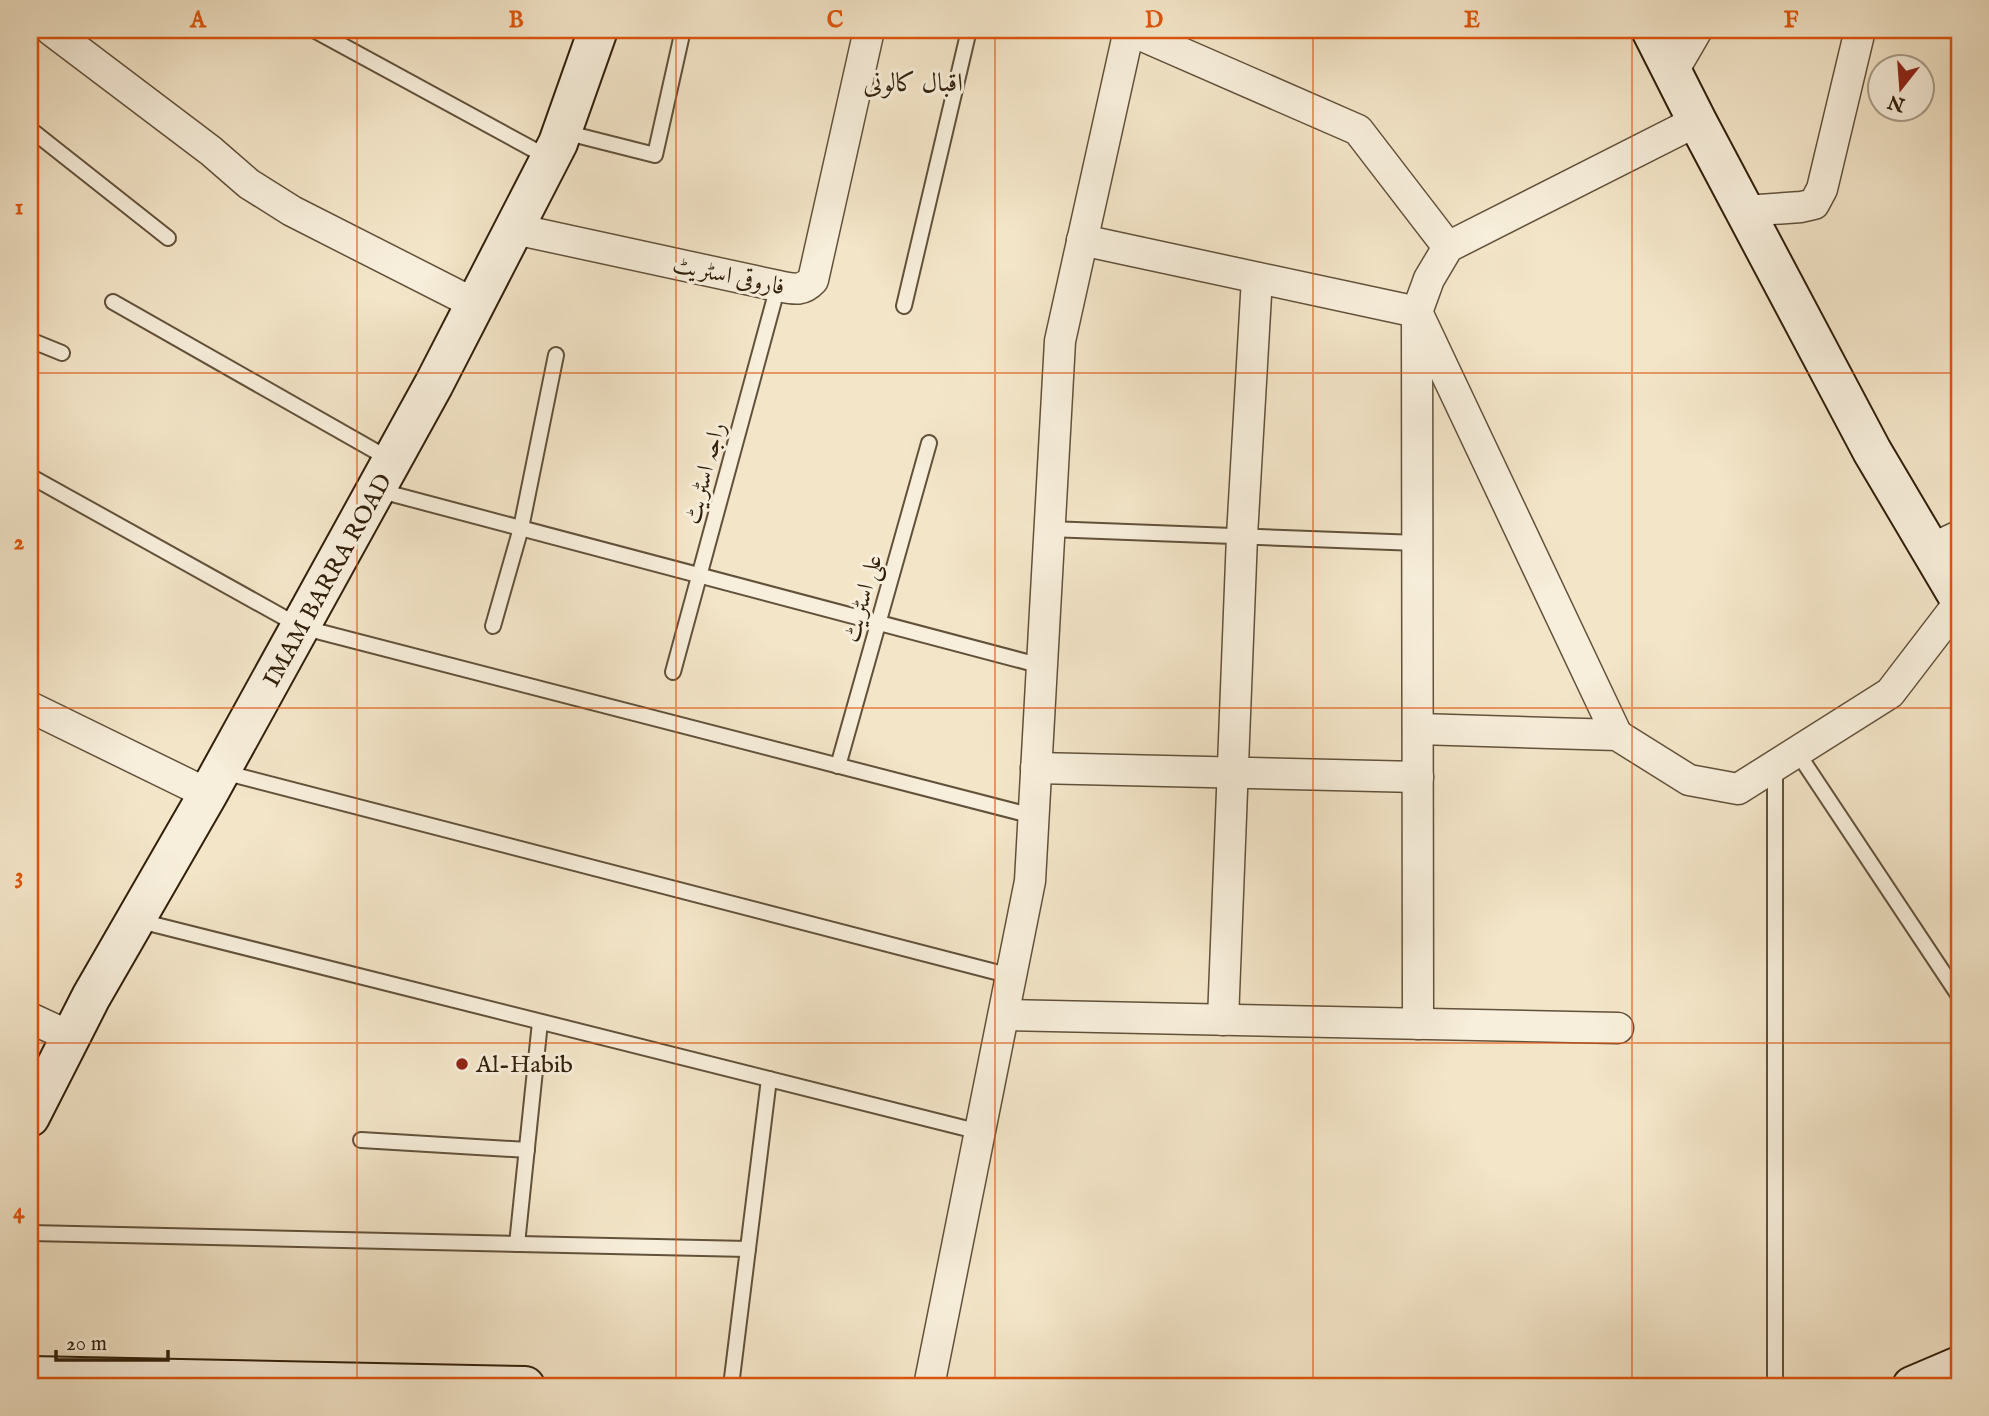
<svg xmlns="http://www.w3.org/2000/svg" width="1989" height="1416" font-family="'IM FELL English',Amiri,serif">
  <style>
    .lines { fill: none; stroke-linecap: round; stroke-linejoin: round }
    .lane-casing { stroke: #62513a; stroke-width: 18 }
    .street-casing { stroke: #62513a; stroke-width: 33 }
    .secondary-casing { stroke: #32200b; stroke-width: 42 }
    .lane { stroke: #f7eedb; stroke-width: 14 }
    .street { stroke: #f7eedb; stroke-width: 30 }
    .secondary { stroke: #f7eedb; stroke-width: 38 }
    .grid { fill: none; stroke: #df560c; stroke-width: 2; stroke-opacity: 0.55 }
    .poi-dot { fill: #8f2418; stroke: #f7eedb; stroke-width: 2.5 }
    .labels { text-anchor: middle; stroke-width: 6; stroke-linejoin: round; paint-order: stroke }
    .street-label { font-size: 24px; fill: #32200b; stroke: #f7eedb }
    .poi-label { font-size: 24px; fill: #32200b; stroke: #f7eedb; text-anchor: start }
    .neighbourhood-label { font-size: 26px; fill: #32200b; stroke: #f7eedb }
    .neatline { fill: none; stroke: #df560c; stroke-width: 2.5 }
    .grid-label { font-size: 23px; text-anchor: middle; font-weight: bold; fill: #df560c }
  </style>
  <rect width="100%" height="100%" fill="#f3e5c8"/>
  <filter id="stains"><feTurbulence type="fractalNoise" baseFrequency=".00286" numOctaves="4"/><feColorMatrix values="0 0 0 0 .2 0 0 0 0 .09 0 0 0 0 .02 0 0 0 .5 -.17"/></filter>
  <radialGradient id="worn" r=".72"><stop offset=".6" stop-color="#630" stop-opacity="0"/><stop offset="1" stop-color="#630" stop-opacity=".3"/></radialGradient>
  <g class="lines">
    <!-- lane casing -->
    <g class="lane-casing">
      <g id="lane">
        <path d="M314 30 549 158"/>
        <path d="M30 129 168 238"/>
        <path d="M564 132 655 155 683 30"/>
        <path d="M113 302 391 460"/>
        <path d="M904 306 969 30"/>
        <path d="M30 340 62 353"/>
        <path d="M30 476 301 627 1033 816"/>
        <path d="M377 490 1042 666"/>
        <path d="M1049 529 1418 543"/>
        <path d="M493 626 521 528 556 355"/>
        <path d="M673 672 778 286"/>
        <path d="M1797 752 1959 996"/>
        <path d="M838 766 929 443"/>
        <path d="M1775 767V1386"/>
        <path d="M223 772 1011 976"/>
        <path d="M136 920 980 1132"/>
        <path d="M361 1140 527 1150"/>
        <path d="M30 1233 748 1249"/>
        <path d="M517 1244 540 1022"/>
        <path d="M731 1386 769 1079"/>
      </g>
    </g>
    <!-- street casing -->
    <g class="street-casing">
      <g id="street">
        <path d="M51 30 211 151 249 184 292 211 475 304"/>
        <path d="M1129 30 1358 130 1448 247"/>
        <path d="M1672 73 1697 30"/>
        <path d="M1744 211 1801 207 1814 204 1822 189 1860 30"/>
        <path d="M515 229 778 286C793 289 802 292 813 280L869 30"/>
        <path d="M1082 240 1417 312 1617 735"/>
        <path d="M1931 549 1959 536"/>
        <path d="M30 707 208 794"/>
        <path d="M1418 729 1617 735 1689 780 1738 789 1890 693 1959 603"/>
        <path d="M1036 768 1418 777"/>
        <path d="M1004 1015 1618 1028"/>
        <path d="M30 1018 71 1037"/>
        <path d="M1223 1020 1242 536 1257 278"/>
        <path d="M1418 1024 1417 312 1429 279 1448 247 1697 121"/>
        <path d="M929 1386 1030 881 1060 341 1129 30"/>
      </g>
    </g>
    <!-- secondary casing -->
    <g class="secondary-casing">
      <g id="secondary">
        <path d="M1651 30 1697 121 1872 451 1959 598"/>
        <path d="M30 1117 91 997 208 794 434 384 558 143 598 30"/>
        <path d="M30 1376 525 1386"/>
        <path d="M1912 1386 1959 1366"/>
      </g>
    </g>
    <!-- lane -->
    <use href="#lane" class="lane"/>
    <!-- street -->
    <use href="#street" class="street"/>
    <!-- secondary -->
    <use href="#secondary" class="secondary"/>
  </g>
  <!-- grid -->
  <path class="grid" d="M357 30V1386M676 30V1386M995 30V1386M1313 30V1386M1632 30V1386M30 373H1959M30 708H1959M30 1043H1959"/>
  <!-- markers -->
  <circle class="poi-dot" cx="462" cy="1064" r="7"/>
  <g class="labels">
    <!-- street labels -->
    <g class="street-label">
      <text transform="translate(729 275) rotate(12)" y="8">فاروقی اسٹریٹ</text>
      <text transform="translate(704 473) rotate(-75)" y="8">راجہ اسٹریٹ</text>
      <text transform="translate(327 580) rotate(-61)" y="8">IMAM BARRA ROAD</text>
      <text transform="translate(862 598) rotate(-74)" y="8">علی اسٹریٹ</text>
    </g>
    <!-- poi labels -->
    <g class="poi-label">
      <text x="476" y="1072">Al-Habib</text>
    </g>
    <!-- neighbourhood labels -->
    <g class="neighbourhood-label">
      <text x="913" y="91">اقبال کالونی</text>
    </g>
  </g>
  <!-- margin -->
  <rect width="1989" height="1416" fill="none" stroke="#f3e5c8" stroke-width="77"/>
  <!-- north arrow -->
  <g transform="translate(1901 88) rotate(197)"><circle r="33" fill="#f7eedb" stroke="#a89c88" stroke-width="2"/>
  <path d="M0-5L12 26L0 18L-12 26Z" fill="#8f2418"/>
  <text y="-10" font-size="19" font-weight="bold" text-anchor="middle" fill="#32200b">N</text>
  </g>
  <!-- scale -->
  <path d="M56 1350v10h112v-10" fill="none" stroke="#32200b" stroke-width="3.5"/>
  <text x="66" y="1350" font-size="21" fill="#32200b" stroke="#f7eedb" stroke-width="5" paint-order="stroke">20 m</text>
  <rect x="38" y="38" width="1913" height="1340" class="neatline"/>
  <g class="grid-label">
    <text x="198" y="27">A</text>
    <text x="516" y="27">B</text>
    <text x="835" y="27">C</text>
    <text x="1154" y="27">D</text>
    <text x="1472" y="27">E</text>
    <text x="1791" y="27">F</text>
    <text x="19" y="214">1</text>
    <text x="19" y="549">2</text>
    <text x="19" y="883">3</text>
    <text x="19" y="1218">4</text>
  </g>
  <rect width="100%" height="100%" filter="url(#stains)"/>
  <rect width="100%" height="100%" fill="url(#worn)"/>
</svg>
